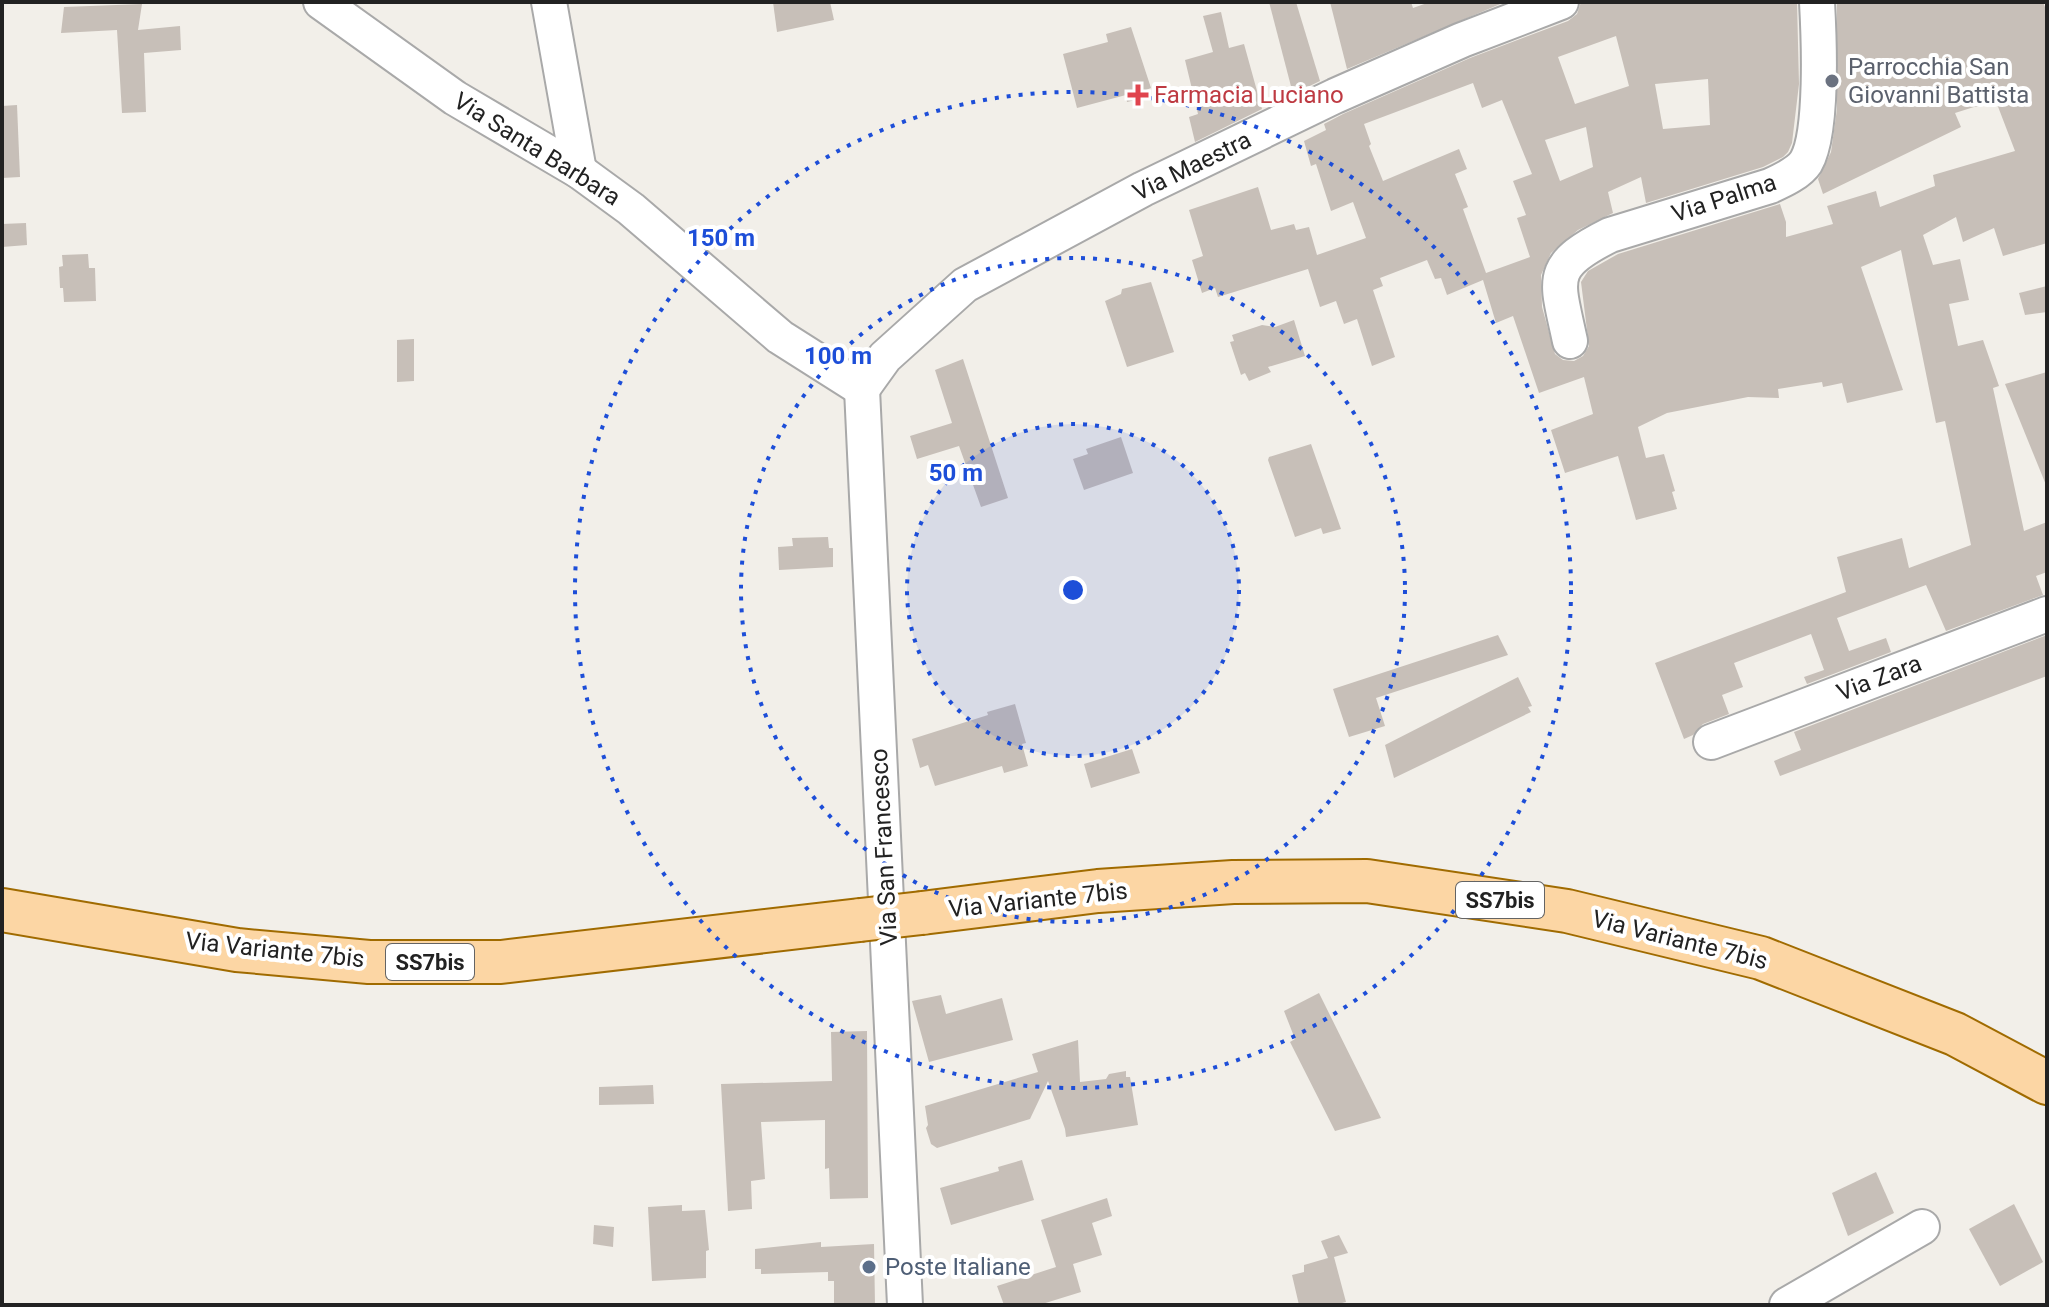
<svg xmlns="http://www.w3.org/2000/svg" width="2049" height="1307" font-family="Roboto,sans-serif">
  <style>
    .building { fill: #c7bfb8; fill-rule: evenodd }
    .lines { fill: none; stroke-linecap: round; stroke-linejoin: round }
    .minor-casing { stroke: #a9a9a9; stroke-width: 38 }
    .major-casing { stroke: #a06b00; stroke-width: 46 }
    .minor { stroke: #fff; stroke-width: 34 }
    .major { stroke: #fcd6a4; stroke-width: 42 }
    .major-bridge-casing { stroke: #a06b00; stroke-width: 46; stroke-linecap: butt }
    .major-bridge { stroke: #fcd6a4; stroke-width: 42 }
    .ring { fill: none; stroke: #1d4ed8; stroke-width: 4; stroke-dasharray: 4 8 }
    .worship-dot { fill: #6b7280; stroke: #fff; stroke-width: 3 }
    .health-dot { fill: #e0444e; stroke: #fff; stroke-width: 3 }
    .service-dot { fill: #5c6f8a; stroke: #fff; stroke-width: 3 }
    .labels { text-anchor: middle; stroke-width: 8; stroke-linejoin: round; paint-order: stroke }
    .shield { fill: #fff; stroke: #646464; stroke-width: 2 }
    .shield-label { font-size: 22px; font-weight: bold; fill: #222 }
    .worship-label { font-size: 24px; fill: #5b616d; stroke: #fff; text-anchor: start }
    .health-label { font-size: 24px; fill: #be3a42; stroke: #fff; text-anchor: start }
    .street-label { font-size: 24px; fill: #222; stroke: #fff }
    .service-label { font-size: 24px; fill: #4e5e75; stroke: #fff; text-anchor: start }
    .centre { fill: #1d4ed8; stroke: #fff; stroke-width: 4 }
    .ring-label { font-size: 24px; text-anchor: middle; font-weight: bold; fill: #1d4ed8; stroke: #fff; stroke-width: 8; stroke-linejoin: round; paint-order: stroke }
  </style>
  <rect width="100%" height="100%" fill="#f2efe9"/>
  <!-- building -->
  <g class="building">
    <path d="M773 2H830L834 20 777 32Z"/>
    <path d="M1269 2H1296L1320 81 1293 94Z"/>
    <path d="M1330 2H1411L1413 8 1430 2H1505L1347 69Z"/>
    <path d="M1581 2H1797L1799 84 1792 143 1788 152 1783 157 1763 167 1646 203 1641 177 1608 192 1613 213 1578 230 1551 253 1541 275 1542 307 1555 354 1563 360 1574 361 1583 356 1589 346 1581 282 1588 271 1618 254 1780 204 1786 222V237L1833 224 1827 206 1876 191 1880 207 1935 186 1933 175 2015 151 1997 104 1974 107 1955 113 1961 127 1823 194 1818 179 1831 152 1837 109V2H2043L2045 7 2047 6V243L2003 256 1994 228 1963 242 1956 217 1923 235 1933 265 1960 259 1969 300 1949 304 1958 346 1983 340 1999 386 1993 388 2024 531 2047 522V572L2036 576 2043 595 1946 631 1926 585 1837 618 1849 651 1886 638 1891 652 1807 684 1804 677 1824 670 1811 634 1734 663 1743 687 1722 695 1729 714 1703 724 1693 735 1684 739 1655 663 1846 592 1837 557 1902 538 1909 568 1971 545 1945 421 1936 423 1901 250 1861 267 1903 390 1847 403 1842 383 1823 387 1822 382 1778 389 1779 398 1748 397 1667 413 1638 427 1646 458 1664 454 1675 491 1672 492 1677 509 1636 520 1618 456 1565 473 1551 430 1593 414 1584 377 1539 393 1513 316 1496 323 1483 280 1447 295 1441 278 1435 279 1427 260 1380 278 1383 286 1373 290 1395 357 1372 366 1357 319 1344 324 1336 301 1320 307 1308 269 1218 297 1215 288 1202 293 1192 260 1203 256 1189 210 1258 187 1271 230 1294 224 1296 230 1309 227 1317 255 1366 238 1353 202 1331 211 1316 164 1311 166 1304 141 1326 130 1324 124 1343 114 1470 58 1568 21 1577 14ZM1616 36 1629 86 1575 104 1558 57ZM1708 79 1710 125 1663 129 1655 84ZM1473 83 1482 108 1502 100 1532 174 1513 181 1526 215 1517 218 1530 257 1486 273 1463 209 1468 207 1455 174 1467 169 1459 149 1383 181 1369 146 1371 144 1364 124ZM1586 127 1593 167 1560 181 1545 140Z"/>
    <path d="M142 4 138 30 180 26 181 50 144 53 146 112 122 113 117 30 61 33 64 7Z"/>
    <path d="M1221 12 1229 48 1244 44 1262 109 1195 142 1189 117 1198 114 1185 60 1213 52 1203 16Z"/>
    <path d="M1131 27 1151 88 1146 90 1148 97 1127 102 1126 95 1077 108 1063 54 1108 42 1106 34Z"/>
    <path d="M17 105 20 177 2 178V106Z"/>
    <path d="M26 223 27 245 2 247V224Z"/>
    <path d="M88 254 89 268H95L96 301 64 302 63 288H60L59 267 63 266 62 255Z"/>
    <path d="M1151 282 1174 352 1127 367 1105 301 1121 294 1122 289Z"/>
    <path d="M2047 286V312L2025 315 2019 293Z"/>
    <path d="M1294 320 1305 356 1268 367 1271 372 1249 381 1245 373 1241 375 1230 342 1234 341 1232 335 1262 325 1275 327Z"/>
    <path d="M414 339V381L397 382V340Z"/>
    <path d="M963 359 1008 498 981 507 959 446 917 459 910 436 952 423 935 370Z"/>
    <path d="M2047 372V485H2046L2005 384Z"/>
    <path d="M1121 437 1133 473 1084 490 1073 459 1088 454 1086 449Z"/>
    <path d="M1311 444 1341 529 1323 534 1321 528 1295 537 1268 460 1269 457Z"/>
    <path d="M828 537 829 548H833V567L779 570 778 547 793 546 792 538Z"/>
    <path d="M1498 635 1508 655 1376 698 1385 726 1349 737 1333 689Z"/>
    <path d="M2047 635V676L1780 776 1774 761 1801 750 1794 732Z"/>
    <path d="M1518 677 1532 706 1528 707 1531 712 1394 778 1385 745Z"/>
    <path d="M1015 704 1026 743 1022 744 1028 766 1004 773 1002 766 935 786 928 765 920 768 912 739 988 715 987 712Z"/>
    <path d="M1132 749 1140 773 1091 788 1084 764Z"/>
    <path d="M1319 993 1381 1118 1335 1131 1290 1042 1295 1039 1284 1011Z"/>
    <path d="M941 995 946 1014 1002 998 1013 1040 929 1062 912 1001Z"/>
    <path d="M867 1031 868 1198 830 1199 829 1168 825 1169V1120L761 1122 765 1179 751 1181 752 1209 728 1211 721 1084 832 1081 831 1032Z"/>
    <path d="M1078 1040 1080 1082 1106 1079 1109 1074 1126 1071V1077H1130L1138 1125 1066 1137 1065 1129 1048 1081 1030 1119 937 1148 931 1144 926 1128 928 1125 925 1106 1038 1072 1032 1054Z"/>
    <path d="M653 1085 654 1104 599 1105V1087Z"/>
    <path d="M1022 1160 1034 1200 951 1225 940 1188 999 1171 998 1167Z"/>
    <path d="M1876 1172 1894 1213 1848 1236 1832 1193Z"/>
    <path d="M1107 1198 1112 1216 1092 1223 1102 1255 1073 1264 1081 1292 1039 1305H1004L997 1286 1056 1267 1041 1220Z"/>
    <path d="M2014 1204 2043 1262 2000 1286 1969 1229Z"/>
    <path d="M682 1205V1211L705 1210 709 1250 706 1251V1278L652 1281 648 1207Z"/>
    <path d="M594 1225 614 1227 613 1247 593 1244Z"/>
    <path d="M1339 1235 1348 1253 1334 1257 1346 1302 1334 1305H1299L1292 1275 1304 1272V1265L1328 1258 1321 1241Z"/>
    <path d="M821 1242V1247L874 1244 875 1305H834V1281H828V1272L761 1274V1269H755V1249Z"/>
  </g>
  <g class="lines">
    <!-- minor casing -->
    <g class="minor-casing">
      <g id="minor">
        <path d="M321 2 455 98 579 171 631 209 780 337 862 389"/>
        <path d="M549 2 579 171"/>
        <path d="M1570 341C1557 279 1546 267 1610 235L1770 186C1781 181 1799 173 1806 162 1823 133 1819 38 1817 2"/>
        <path d="M862 389 905 1305"/>
        <path d="M862 389 885 357 965 285 1143 189 1335 96 1462 40 1561 2"/>
        <path d="M1711 742 2047 614"/>
        <path d="M1787 1305 1922 1227"/>
      </g>
    </g>
    <!-- major casing -->
    <g class="major-casing">
      <g id="major">
        <path d="M2 910 237 950 369 962H501L860 920"/>
        <path d="M922 913 1098 891 1233 882 1367 881 1567 911 1761 958 1955 1034 2047 1083"/>
      </g>
    </g>
    <!-- minor -->
    <use href="#minor" class="minor"/>
    <!-- major -->
    <use href="#major" class="major"/>
    <!-- major-bridge casing -->
    <g class="major-bridge-casing">
      <path id="major-bridge" d="M860 920 922 913"/>
    </g>
    <!-- major-bridge -->
    <use href="#major-bridge" class="major-bridge"/>
  </g>
  <!-- distance rings -->
  <circle cx="1073" cy="590" r="166" fill="#1d4ed8" fill-opacity=".12"/>
  <g class="ring">
    <circle cx="1073" cy="590" r="166"/>
    <circle cx="1073" cy="590" r="332"/>
    <circle cx="1073" cy="590" r="498"/>
  </g>
  <!-- markers -->
  <circle class="worship-dot" cx="1832" cy="81" r="8"/>
  <path class="health-dot" d="M1134 83h8v8h8v8h-8v8h-8v-8h-8v-8h8z"/>
  <circle class="service-dot" cx="869" cy="1267" r="8"/>
  <g class="labels">
    <!-- shield labels -->
    <g class="shield">
      <rect x="1456" y="882" width="88" height="36" rx="6"/>
      <rect x="386" y="944" width="88" height="36" rx="6"/>
    </g>
    <g class="shield-label">
      <text x="1500" y="908">SS7bis</text>
      <text x="430" y="970">SS7bis</text>
    </g>
    <!-- worship labels -->
    <g class="worship-label">
      <text x="1848" y="75">Parrocchia San<tspan x="1848" dy="28">Giovanni Battista</tspan></text>
    </g>
    <!-- health labels -->
    <g class="health-label">
      <text x="1154" y="103">Farmacia Luciano</text>
    </g>
    <!-- street labels -->
    <g class="street-label">
      <text transform="translate(537 149) rotate(32)" y="8">Via Santa Barbara</text>
      <text transform="translate(1192 166) rotate(-26)" y="8">Via Maestra</text>
      <text transform="translate(1724 198) rotate(-18)" y="8">Via Palma</text>
      <text transform="translate(1879 678) rotate(-21)" y="8">Via Zara</text>
      <text transform="translate(884 847) rotate(-93)" y="8">Via San Francesco</text>
      <text transform="translate(1038 900) rotate(-6)" y="8">Via Variante 7bis</text>
      <text transform="translate(1680 940) rotate(14)" y="8">Via Variante 7bis</text>
      <text transform="translate(275 950) rotate(6)" y="8">Via Variante 7bis</text>
    </g>
    <!-- service labels -->
    <g class="service-label">
      <text x="885" y="1275">Poste Italiane</text>
    </g>
  </g>
  <circle cx="1073" cy="590" r="12" class="centre"/>
  <g class="ring-label">
    <text x="721" y="246">150 m</text>
    <text x="838" y="364">100 m</text>
    <text x="956" y="481">50 m</text>
  </g>
  <!-- border -->
  <rect width="2049" height="1307" fill="none" stroke="#222222" stroke-width="8"/>
</svg>
